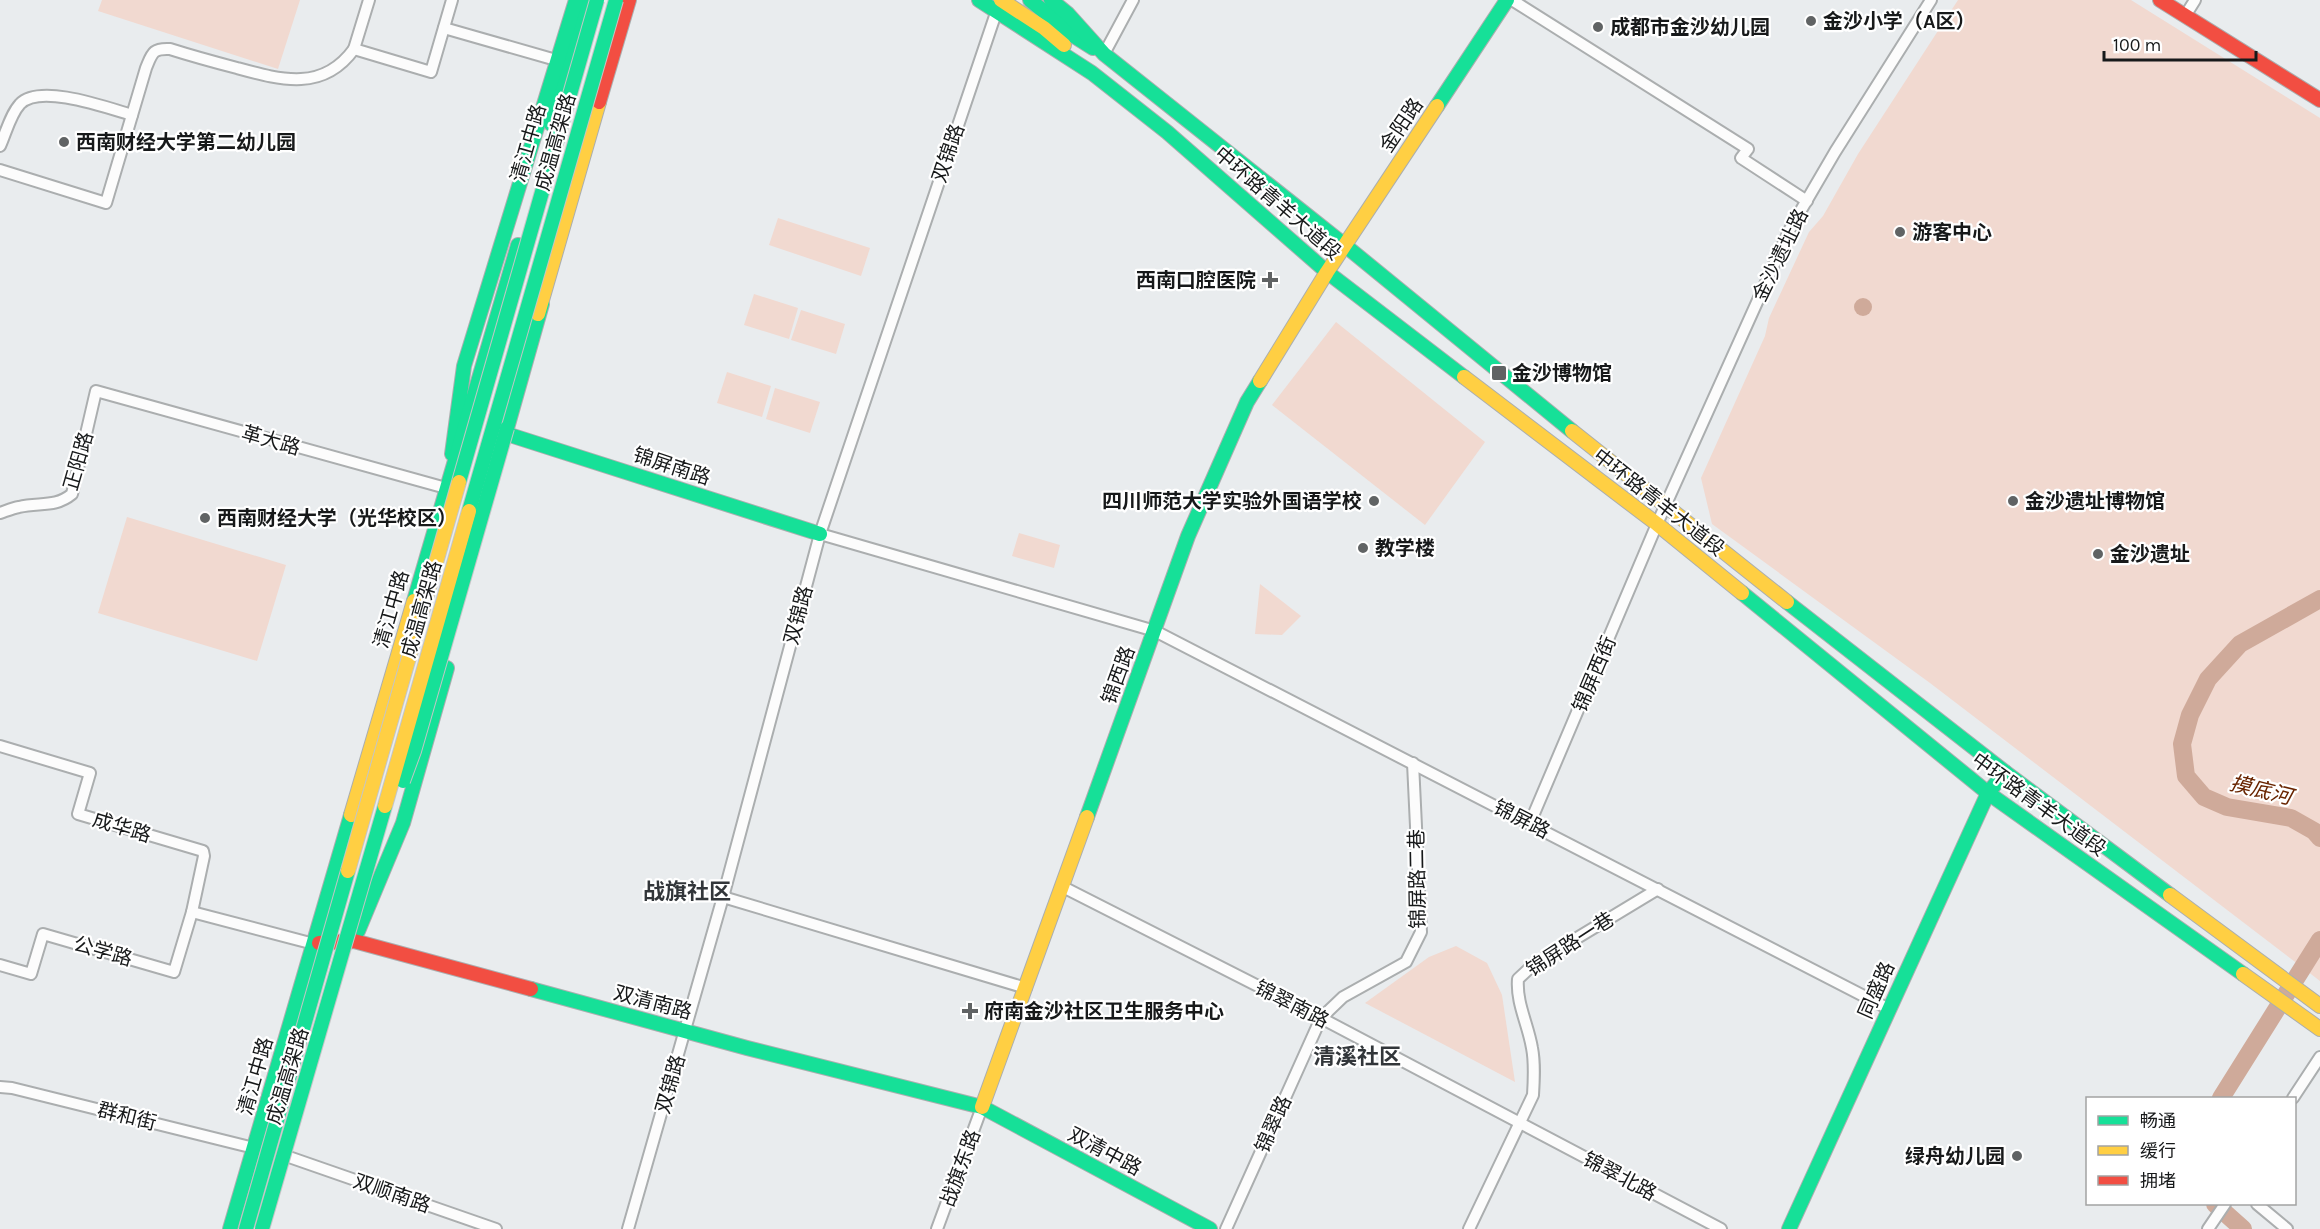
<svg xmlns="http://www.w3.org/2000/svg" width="2320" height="1229" font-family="Karla,'Noto Sans SC',sans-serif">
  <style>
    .green { fill: #f1d9d0 }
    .water { fill: #cfaa9a }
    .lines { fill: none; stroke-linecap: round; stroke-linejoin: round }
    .river { stroke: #cfaa9a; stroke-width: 18 }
    .street-casing { stroke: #abaeaf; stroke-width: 14 }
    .fast-casing { stroke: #abaeaf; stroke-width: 16 }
    .slow-casing { stroke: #abaeaf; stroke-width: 16 }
    .jam-casing { stroke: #abaeaf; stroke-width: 16 }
    .street { stroke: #fcfcfc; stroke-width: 10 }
    .fast { stroke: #16e098; stroke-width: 14 }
    .slow { stroke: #ffcf43; stroke-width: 14 }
    .jam { stroke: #f24e42; stroke-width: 14 }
    .fast-bridge-casing { stroke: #c4c5c6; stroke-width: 16; stroke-linecap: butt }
    .slow-bridge-casing { stroke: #c4c5c6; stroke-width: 16; stroke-linecap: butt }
    .fast-bridge { stroke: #16e098; stroke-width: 14 }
    .slow-bridge { stroke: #ffcf43; stroke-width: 14 }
    .poi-dot { fill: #606364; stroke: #fff; stroke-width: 2 }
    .labels { text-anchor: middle; stroke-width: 4.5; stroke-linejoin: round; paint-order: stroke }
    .poi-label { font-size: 20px; font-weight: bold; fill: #17191a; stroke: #fff; text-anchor: start }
    .street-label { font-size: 20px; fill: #17191a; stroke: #fff }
    .water-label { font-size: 21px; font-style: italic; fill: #692501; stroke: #fff }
    .quarter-label { font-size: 22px; font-weight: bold; fill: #32363a; stroke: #fff }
  </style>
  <rect width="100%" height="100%" fill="#e9ecee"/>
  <!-- green -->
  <g class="green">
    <path d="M102 0H300L278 69 98 11Z"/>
    <path d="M1958 0H2131L2320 118V981L1930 683 1712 524 1701 478 1765 336 1769 318 1809 232 1823 216 1858 154Z"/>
    <path d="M778 218 870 248 861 276 769 245Z"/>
    <path d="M754 294 798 308 789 339 744 325Z"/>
    <path d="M801 310 845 324 836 354 791 340Z"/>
    <path d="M1336 322 1485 442 1425 525 1272 405Z"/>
    <path d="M727 372 771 386 762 417 717 403Z"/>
    <path d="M775 388 820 402 810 433 766 419Z"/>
    <path d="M127 517 286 565 257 661 98 613Z"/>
    <path d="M1019 533 1060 545 1054 568 1012 556Z"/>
    <path d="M1260 584 1301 616 1282 635 1255 634Z"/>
    <path d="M1456 946 1487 963 1502 995 1515 1082 1365 1003 1429 957Z"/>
  </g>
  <!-- water -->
  <circle class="water" cx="1863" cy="307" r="9"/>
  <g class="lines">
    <!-- river -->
    <g class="river">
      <path d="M2320 599 2240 644 2208 679 2190 715 2182 744 2186 776 2204 797 2227 807 2291 818 2314 831 2320 838"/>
      <path d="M2221 1098 2320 940"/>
      <path d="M2215 1204 2243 1229"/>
    </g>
    <!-- street casing -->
    <g class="street-casing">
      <g id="street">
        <path d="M369 0 354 49 431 72 452 0"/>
        <path d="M1512 0 1748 149 1741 158 1807 201"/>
        <path d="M2185 16 2195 0"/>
        <path d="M444 28 556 60"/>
        <path d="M1104 54 1133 0"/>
        <path d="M0 146C6 133 10 115 20 104 40 83 108 108 132 115"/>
        <path d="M0 170 106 203 146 68C152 54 152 48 170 49 192 56 214 62 237 68 281 80 323 92 354 49"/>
        <path d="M0 513C6 511 13 508 19 507 39 502 55 508 72 494L96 391 446 488"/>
        <path d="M820 534 1155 631 1889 1009"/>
        <path d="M0 746 90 773 78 814 203 851 204 856 192 912 174 972 43 934 31 974 0 965"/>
        <path d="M1530 823 1657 524 1790 229 1835 152 1931 0"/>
        <path d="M1063 887 1321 1018 1721 1229"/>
        <path d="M723 897 1026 988"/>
        <path d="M192 912 314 944"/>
        <path d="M0 1087 12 1088 254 1148"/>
        <path d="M2293 1098 2320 1057"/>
        <path d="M289 1157 496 1229"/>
        <path d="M2257 1204 2287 1229"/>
        <path d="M628 1229 723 897 820 534 997 10"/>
        <path d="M937 1229 982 1107"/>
        <path d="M1226 1229 1321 1018 1343 997 1406 962 1421 932 1413 763"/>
        <path d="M1469 1229 1533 1095C1534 1079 1535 1063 1532 1048 1528 1024 1516 1003 1518 979L1534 964 1658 889"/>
        <path d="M2208 1229 2225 1204"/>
      </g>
    </g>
    <!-- fast casing -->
    <g class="fast-casing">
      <g id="fast">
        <path d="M979 0 1092 73 1167 132 1327 272 1464 377"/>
        <path d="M1030 0 1074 36 1093 48"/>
        <path d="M1051 0 1068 14 1104 54 1342 243 1572 431"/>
        <path d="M1437 106 1507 0"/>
        <path d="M551 124 585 0"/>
        <path d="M507 428 542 304"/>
        <path d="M513 436 820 534"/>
        <path d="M452 454 464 366 576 0"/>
        <path d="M1742 593 1988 793 2243 974"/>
        <path d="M414 601 518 245"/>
        <path d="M1787 602 2005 772 2170 895"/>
        <path d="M1087 817 1188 536 1247 402 1260 381"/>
        <path d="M358 931 403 823 447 668"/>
        <path d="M531 989 747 1048 982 1107 1210 1229"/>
        <path d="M230 1229 351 815"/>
        <path d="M1789 1229 1988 793 2005 772"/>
      </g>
    </g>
    <!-- slow casing -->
    <g class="slow-casing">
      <g id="slow">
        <path d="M1001 0 1044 28 1064 45"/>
        <path d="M538 314 599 102"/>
        <path d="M1464 377 1657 524 1742 593"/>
        <path d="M1260 381 1327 272 1437 106"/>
        <path d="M1572 431 1787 602"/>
        <path d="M351 815 414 601"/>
        <path d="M2170 895 2320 1006"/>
        <path d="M2243 974 2320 1029"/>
        <path d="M982 1107 1087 817"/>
      </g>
    </g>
    <!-- jam casing -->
    <g class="jam-casing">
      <g id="jam">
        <path d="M2160 0 2320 100"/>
        <path d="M599 102 629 0"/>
        <path d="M319 943 354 941 531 989"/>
      </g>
    </g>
    <!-- street -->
    <use href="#street" class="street"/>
    <!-- fast -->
    <use href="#fast" class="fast"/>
    <!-- slow -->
    <use href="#slow" class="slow"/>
    <!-- jam -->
    <use href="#jam" class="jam"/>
    <!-- fast-bridge casing -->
    <g class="fast-bridge-casing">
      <g id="fast-bridge">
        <path d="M459 482 597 0"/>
        <path d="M469 511 616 0"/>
        <path d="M403 781 414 751 507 428"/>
        <path d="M246 1229 348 871"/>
        <path d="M262 1229 385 806"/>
      </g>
    </g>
    <!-- slow-bridge casing -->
    <g class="slow-bridge-casing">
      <g id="slow-bridge">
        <path d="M385 806 469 511"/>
        <path d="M348 871 459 482"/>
      </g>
    </g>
    <!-- fast-bridge -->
    <use href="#fast-bridge" class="fast-bridge"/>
    <!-- slow-bridge -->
    <use href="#slow-bridge" class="slow-bridge"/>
  </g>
  <!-- markers -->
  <g class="poi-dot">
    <circle cx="1811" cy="21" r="6"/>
    <circle cx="1598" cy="27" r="6"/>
    <circle cx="64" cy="142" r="6"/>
    <circle cx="1900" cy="232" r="6"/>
    <path d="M1267 271h6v6h6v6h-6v6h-6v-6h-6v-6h6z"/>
    <rect x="1491" y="365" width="16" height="16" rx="3"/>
    <circle cx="1374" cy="501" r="6"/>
    <circle cx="2013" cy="501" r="6"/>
    <circle cx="205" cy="518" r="6"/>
    <circle cx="1363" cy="548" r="6"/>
    <circle cx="2098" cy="554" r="6"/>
    <path d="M967 1002h6v6h6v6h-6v6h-6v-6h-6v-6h6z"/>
    <circle cx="2017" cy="1156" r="6"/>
  </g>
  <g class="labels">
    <!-- poi labels -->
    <g class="poi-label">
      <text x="1823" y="28">金沙小学（A区）</text>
      <text x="1610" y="34">成都市金沙幼儿园</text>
      <text x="76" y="149">西南财经大学第二幼儿园</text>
      <text x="1912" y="239">游客中心</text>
      <text x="1256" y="287" text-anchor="end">西南口腔医院</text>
      <text x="1512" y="380">金沙博物馆</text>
      <text x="1362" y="508" text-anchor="end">四川师范大学实验外国语学校</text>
      <text x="2025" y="508">金沙遗址博物馆</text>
      <text x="217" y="525">西南财经大学（光华校区）</text>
      <text x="1375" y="555">教学楼</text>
      <text x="2110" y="561">金沙遗址</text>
      <text x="984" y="1018">府南金沙社区卫生服务中心</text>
      <text x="2005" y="1163" text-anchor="end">绿舟幼儿园</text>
    </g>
    <!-- street labels -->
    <g class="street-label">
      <text transform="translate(1401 125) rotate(-56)" y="7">金阳路</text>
      <text transform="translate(555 142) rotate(-74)" y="7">成温高架路</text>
      <text transform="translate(528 143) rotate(-74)" y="7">清江中路</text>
      <text transform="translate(948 153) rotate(-71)" y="7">双锦路</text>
      <text transform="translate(1278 203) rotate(41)" y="7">中环路青羊大道段</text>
      <text transform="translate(1780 255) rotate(-64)" y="7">金沙遗址路</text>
      <text transform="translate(271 440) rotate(16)" y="7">革大路</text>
      <text transform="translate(78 461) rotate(-74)" y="7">正阳路</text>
      <text transform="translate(672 466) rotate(18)" y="7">锦屏南路</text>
      <text transform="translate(1659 502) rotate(38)" y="7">中环路青羊大道段</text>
      <text transform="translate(391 609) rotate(-74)" y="7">清江中路</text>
      <text transform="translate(421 609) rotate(-74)" y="7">成温高架路</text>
      <text transform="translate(798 615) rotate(-75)" y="7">双锦路</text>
      <text transform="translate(1594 674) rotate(-67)" y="7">锦屏西街</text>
      <text transform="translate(1118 675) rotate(-70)" y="7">锦西路</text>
      <text transform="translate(2039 804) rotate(36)" y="7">中环路青羊大道段</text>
      <text transform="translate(1522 819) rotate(27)" y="7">锦屏路</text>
      <text transform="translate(122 827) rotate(17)" y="7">成华路</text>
      <text transform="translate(1417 879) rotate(-91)" y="7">锦屏路二巷</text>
      <text transform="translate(1570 944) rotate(-33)" y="7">锦屏路一巷</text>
      <text transform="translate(103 951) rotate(16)" y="7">公学路</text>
      <text transform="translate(1876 990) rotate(-66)" y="7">同盛路</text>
      <text transform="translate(653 1002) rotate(15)" y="7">双清南路</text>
      <text transform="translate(1292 1004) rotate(27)" y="7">锦翠南路</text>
      <text transform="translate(255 1076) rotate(-74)" y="7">清江中路</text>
      <text transform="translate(287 1076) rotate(-73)" y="7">成温高架路</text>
      <text transform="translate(670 1084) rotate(-74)" y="7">双锦路</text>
      <text transform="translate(127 1116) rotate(14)" y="7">群和街</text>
      <text transform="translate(1273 1124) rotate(-66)" y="7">锦翠路</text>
      <text transform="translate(1105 1151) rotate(28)" y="7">双清中路</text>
      <text transform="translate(960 1168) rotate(-70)" y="7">战旗东路</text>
      <text transform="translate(1620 1176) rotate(28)" y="7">锦翠北路</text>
      <text transform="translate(392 1193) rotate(19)" y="7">双顺南路</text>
    </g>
    <!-- water labels -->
    <g class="water-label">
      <text transform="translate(2261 790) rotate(14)" y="7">摸底河</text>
    </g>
    <!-- quarter labels -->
    <g class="quarter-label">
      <text x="687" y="899">战旗社区</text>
      <text x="1357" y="1064">清溪社区</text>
    </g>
  </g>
  <!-- legend -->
  <rect x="2086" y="1097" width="210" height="108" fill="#ffffff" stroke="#a2a3a3" stroke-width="1.5"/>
  <rect x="2098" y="1116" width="30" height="9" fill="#16e098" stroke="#a2a3a3" stroke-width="1.5"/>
  <text x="2140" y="1127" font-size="18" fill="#17191a">畅通</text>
  <rect x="2098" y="1146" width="30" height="9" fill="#ffcf43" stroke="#a2a3a3" stroke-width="1.5"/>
  <text x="2140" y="1157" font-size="18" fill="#17191a">缓行</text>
  <rect x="2098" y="1176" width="30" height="9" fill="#f24e42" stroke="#a2a3a3" stroke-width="1.5"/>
  <text x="2140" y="1187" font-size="18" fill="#17191a">拥堵</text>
  <!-- scale -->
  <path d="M2104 51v9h152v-9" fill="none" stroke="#17191a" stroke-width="3"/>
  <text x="2113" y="51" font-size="18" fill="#17191a" stroke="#ffffff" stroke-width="4.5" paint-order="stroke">100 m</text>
</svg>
